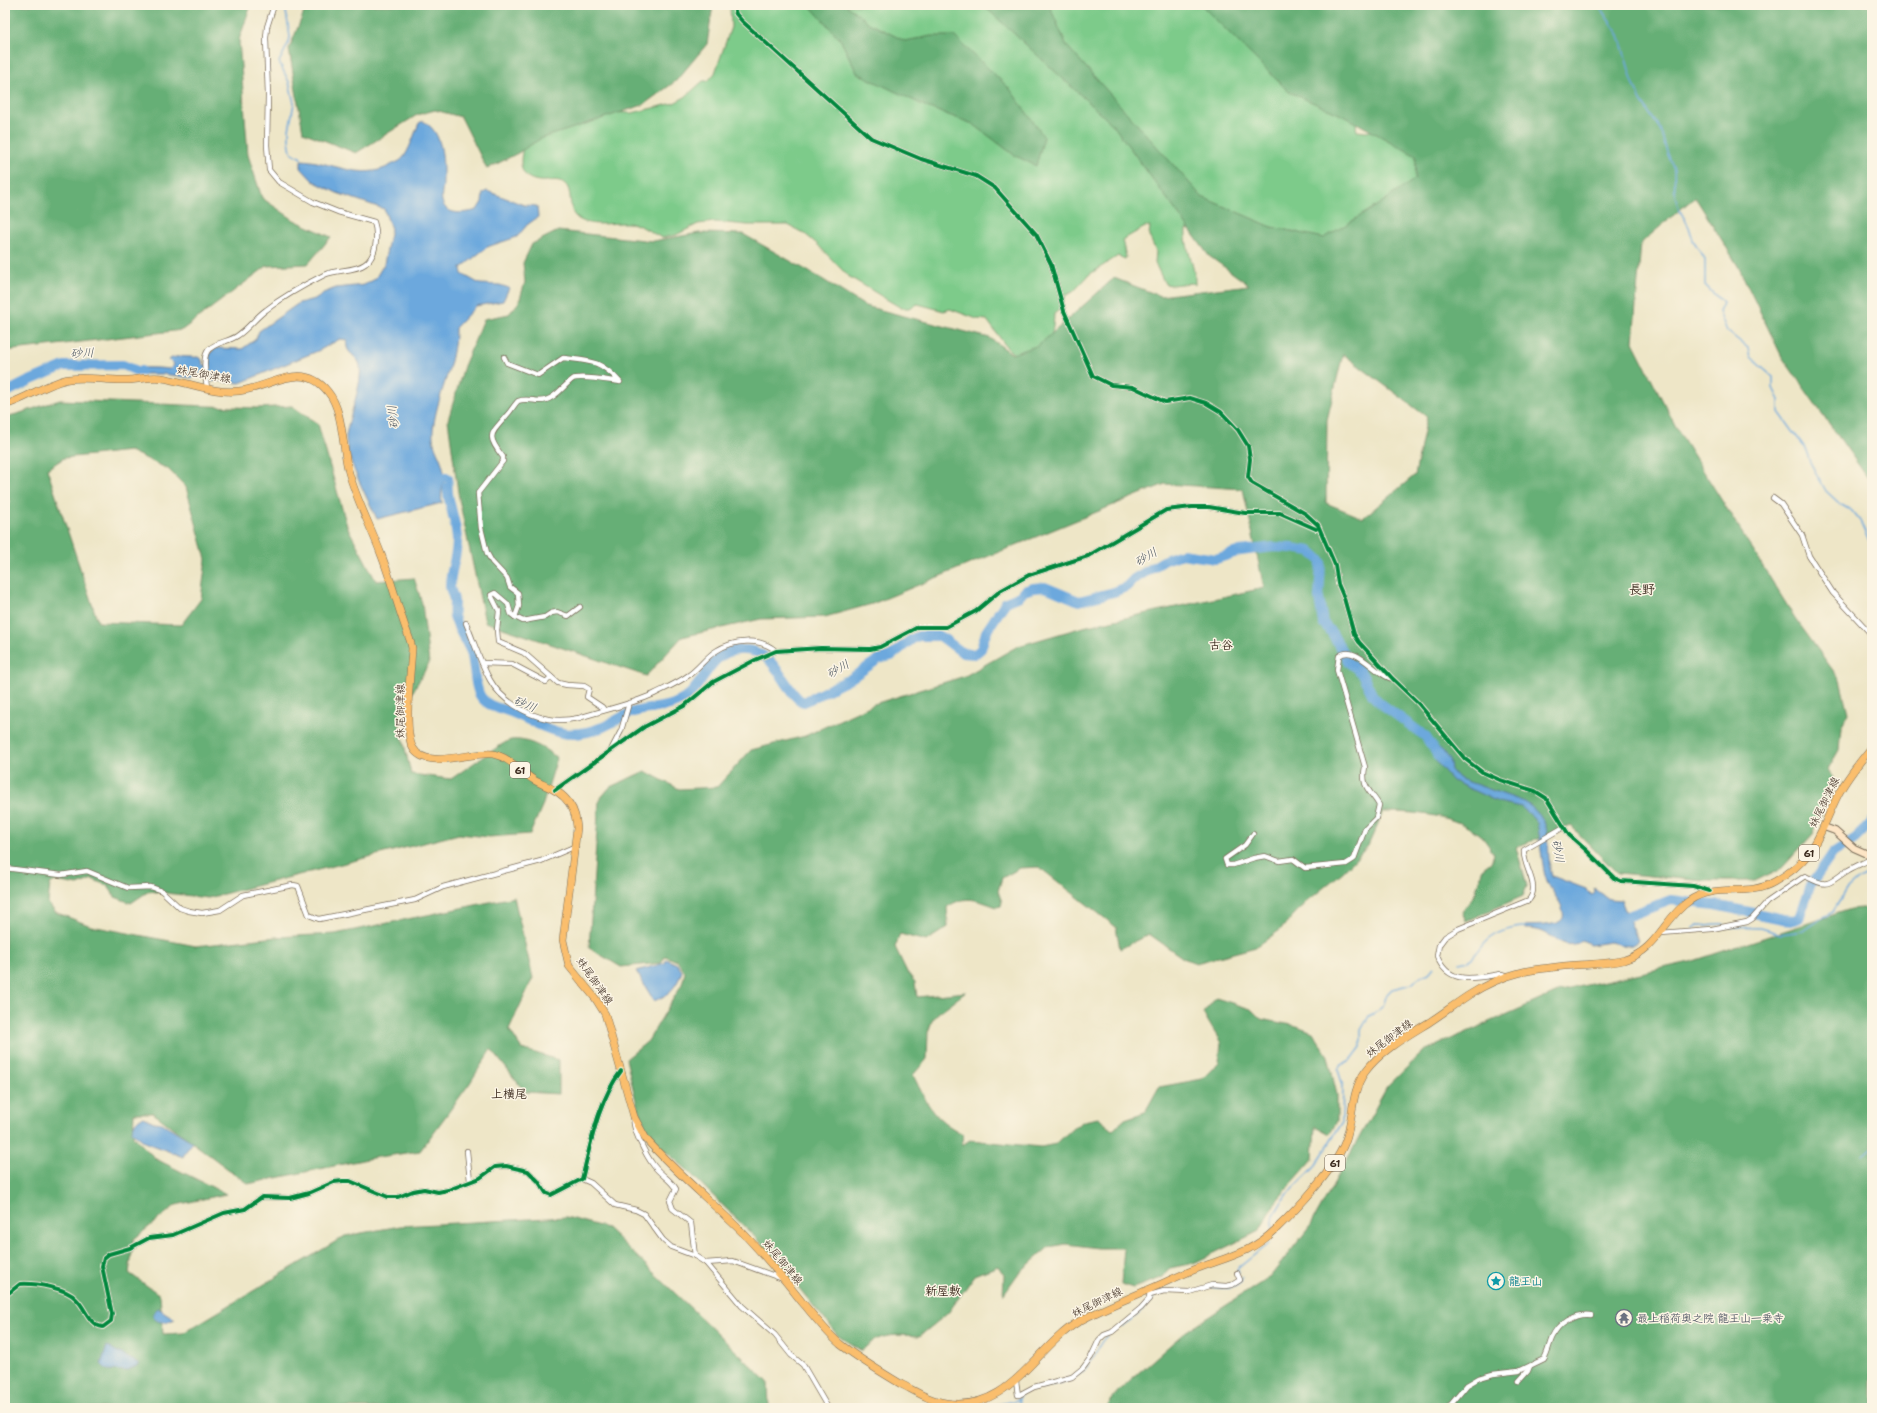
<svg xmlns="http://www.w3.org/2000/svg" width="1877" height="1413" font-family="'Shantell Sans','Klee One',sans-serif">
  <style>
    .green { fill: #7dcb8a; stroke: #5c7a54 }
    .forest { fill: #66af76; stroke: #506c4a; fill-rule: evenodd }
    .water { fill: #6ca8dd; stroke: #54697e }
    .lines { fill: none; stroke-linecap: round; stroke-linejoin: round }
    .stream { stroke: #6ca8dd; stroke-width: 1.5 }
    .river { stroke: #6ca8dd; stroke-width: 10 }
    .minor-casing { stroke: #7a6c59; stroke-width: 6 }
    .secondary-casing { stroke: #7a6c59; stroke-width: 8 }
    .primary-casing { stroke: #7a6c59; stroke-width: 8 }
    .minor { stroke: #fff; stroke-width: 4.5 }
    .secondary { stroke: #fde5c5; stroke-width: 6 }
    .primary { stroke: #fabe6d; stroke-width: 7 }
    .cycleway-casing { stroke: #fcf5e5; stroke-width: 6 }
    .cycleway { stroke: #00873e; stroke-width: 4 }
    .labels { text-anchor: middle; stroke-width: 3; stroke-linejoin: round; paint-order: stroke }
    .shield { fill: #fcf5e5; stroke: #75675a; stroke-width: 1 }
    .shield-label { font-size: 10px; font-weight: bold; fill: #3b2a1e }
    .street-label { font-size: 11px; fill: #3b2a1e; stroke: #fcf5e5 }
    .culture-label { font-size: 11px; font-weight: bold; fill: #0d838f; stroke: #fcf5e5; text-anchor: start }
    .worship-label { font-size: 11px; font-weight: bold; fill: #5b616d; stroke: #fcf5e5; text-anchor: start }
    .water-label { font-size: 12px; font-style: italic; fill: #4c5661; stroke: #fcf5e5 }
    .neighbourhood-label { font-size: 12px; font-weight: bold; fill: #3b2a1e; stroke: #fcf5e5 }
    .quarter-label { font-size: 13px; font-weight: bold; fill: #3b2a1e; stroke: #fcf5e5 }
  </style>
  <rect width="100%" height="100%" fill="#fcf5e5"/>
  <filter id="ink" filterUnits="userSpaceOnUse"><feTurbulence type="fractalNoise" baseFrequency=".025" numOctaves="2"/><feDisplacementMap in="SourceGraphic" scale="8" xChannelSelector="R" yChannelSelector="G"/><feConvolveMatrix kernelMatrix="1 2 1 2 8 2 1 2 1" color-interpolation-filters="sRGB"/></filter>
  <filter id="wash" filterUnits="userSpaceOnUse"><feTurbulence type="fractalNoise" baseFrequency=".012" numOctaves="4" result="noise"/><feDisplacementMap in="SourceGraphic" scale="16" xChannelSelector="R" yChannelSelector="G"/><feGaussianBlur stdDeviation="0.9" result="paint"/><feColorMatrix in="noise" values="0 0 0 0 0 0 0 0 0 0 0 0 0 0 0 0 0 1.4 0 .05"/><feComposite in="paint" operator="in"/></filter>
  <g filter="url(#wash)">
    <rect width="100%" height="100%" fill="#eee6c7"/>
    <!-- green -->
    <path class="green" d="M730 5H1212L1360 116 1356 126 1357 131 1366 132 1379 129 1440 158 1356 255 1204 233 1186 229C1184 248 1196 265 1195 285L1192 283 1171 285 1165 284 1155 263 1156 251 1149 236 1150 226 1145 227 1122 240 1126 257 1125 259 1118 256 1090 274 1073 292 1066 295 1060 309 1054 314C1053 344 1047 345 1026 364L1008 349 987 320 977 319 950 309 944 311 918 304 909 308H901L848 276 817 244 805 234 788 225H748L715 222 698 224 676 235 662 238C653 234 645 227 635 224 617 220 591 230 576 217 567 209 574 190 564 183 557 178 548 182 540 181 518 179 519 161 524 145L600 112 632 113 674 103 685 97 703 81H708L715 73 731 27Z"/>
    <!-- forest -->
    <g class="forest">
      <path d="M5 5H251L239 40 248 155 262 198 294 220 331 237 308 264 267 266 182 330 5 351Z"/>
      <path d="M307 5H713L707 44 676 81 643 105 540 139 518 153 487 169 461 117 435 110 417 115 356 153 303 132 289 49Z"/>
      <path d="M809 5H846L869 23 905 41 931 36H954L1010 89 1044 137 1036 166 1014 155 973 124 929 108 857 73 840 39Z"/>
      <path d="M983 5H1049L1067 46 1202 197 1272 227 1324 238 1375 207 1415 179 1416 156 1346 117 1289 92 1201 5H1872V484L1782 357 1738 266 1695 197 1641 243 1633 342 1676 427 1795 618 1840 680 1848 713 1841 727 1839 750 1828 769 1834 784 1813 834 1782 868 1755 881H1705L1617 873 1571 826 1516 847 1527 886 1523 896 1466 921 1462 912 1475 894 1483 868 1491 862 1494 854C1490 848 1486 841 1481 836 1455 814 1415 812 1383 812L1368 846 1344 871 1305 903 1280 930 1256 947 1196 963 1183 958 1149 934 1120 949 1116 927 1039 867 1020 868 1002 878 998 891 1002 902 1001 906 997 907C976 900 967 894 947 907L948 927 926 941 900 934 895 947 907 972 915 982 917 997 966 992 938 1013 932 1021 928 1032 927 1059 913 1075C928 1105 932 1118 963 1134L962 1145 970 1140 1041 1147 1056 1144 1073 1128 1084 1121 1098 1118 1113 1130 1125 1119 1145 1112 1159 1087 1202 1079 1219 1062 1221 1043 1203 1013 1216 998 1251 1009 1261 1019 1297 1026 1313 1032 1328 1056 1337 1095V1121L1330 1134 1315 1126 1313 1159 1278 1199 1259 1231 1194 1263 1170 1268 1163 1277 1150 1282 1133 1288 1121 1284 1124 1248H1098L1066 1244 1049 1247 1018 1274 1003 1295 1004 1275 998 1266 975 1275 948 1313 920 1336C897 1335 878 1332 862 1351L838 1336 768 1250 685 1168 652 1140 638 1109 626 1059 648 1041 682 984 685 972 677 961 665 956 661 963 621 967 589 948 599 800 610 787 645 771 679 789 717 787 751 750 805 736 874 704 965 676 1018 646 1083 627 1264 588 1243 489 1165 484 872 604 825 617 761 619 682 637 646 676 485 622 459 499 448 420 464 366 484 319 509 314 519 302 525 282 523 263 532 244 558 231 653 241 699 233 743 234 822 279 865 306 990 338 1012 354 1039 345 1114 278 1160 296 1249 285 1209 256 1113 125ZM1343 354 1427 417 1415 475 1363 518 1326 503 1327 420Z"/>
      <path d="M60 400 258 408 292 406 318 424 347 526 376 581 414 578 422 603 429 663 398 718 411 774 451 779C460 773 504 741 511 740 527 738 545 748 557 758L543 804 530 834 489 837 459 834 208 898 149 891 131 903 115 897 108 886 92 879 78 885 55 881 50 884 48 903 55 912 91 926 196 946 276 937 335 934 514 897 533 978 509 1029 522 1049 559 1060V1094L525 1092 491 1049 470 1083 420 1151 372 1158 248 1184 153 1113H134L133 1136 156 1159 226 1194 176 1205 134 1239 129 1273 160 1295 163 1334 183 1333 345 1236 400 1226 566 1217 607 1228 768 1382 769 1408H5L7 1388 5 1387V517L10 500 5 496V417C24 413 42 405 60 400ZM130 451 168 469 186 487 206 559 201 599 181 625 98 622 47 469 64 458Z"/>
      <path d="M1872 907V1408H1106L1119 1390 1185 1332 1270 1277 1311 1225 1387 1087 1424 1051 1560 991 1690 962 1851 909Z"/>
    </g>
    <!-- water -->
    <g class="water">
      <path d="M423 121C445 133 443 163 443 186 442 190 441 197 442 201 446 217 467 213 477 210L482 202 483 193 487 191 524 205 537 206 538 217 527 225 517 237 487 247 461 268 462 274 480 284 500 285 509 288 503 301 476 306 455 328C456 362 439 391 434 423 429 448 442 453 444 473 445 484 440 491 442 503L377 519C368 499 344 456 346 435 349 416 363 383 360 366 358 354 344 355 347 340L340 339 320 350 240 383 224 382 216 380 213 382 211 381 212 377 210 372 202 373 198 376 192 378 163 374H135L126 368C141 368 155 367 170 369L174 365 169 360C175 354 190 358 198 357L202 360 203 365H208L210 353 216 348 242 349 256 339 259 331 299 303 318 298 323 293 336 288 364 285 375 279 384 264 391 229 384 209 337 193 313 181 301 168V160C331 161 362 182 391 165 394 163 399 162 402 159 409 152 415 132 419 123Z"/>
      <path d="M1435 745 1443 751 1450 762 1451 770 1458 778 1525 802C1559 826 1543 843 1552 876L1586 889 1592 895 1595 893 1594 888 1609 899 1621 900 1638 941 1632 945 1627 946 1610 942 1590 945 1582 941C1565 950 1560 940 1547 934 1541 930 1533 929 1526 929L1525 926C1533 925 1559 927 1563 918 1566 908 1550 890 1547 881 1541 866 1541 840 1537 823L1534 818 1521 807 1498 802 1453 781 1437 763 1432 747Z"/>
      <path d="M666 959 677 964 682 971C677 987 669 995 654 1001L636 971 665 963Z"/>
      <path d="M143 1117 154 1122 162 1123 193 1142 186 1151 183 1157 145 1142 132 1132C132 1126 137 1119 143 1117Z"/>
      <path d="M158 1308 175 1319C167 1322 159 1325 153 1317V1313Z"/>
      <path d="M107 1346 140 1364 128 1371 107 1370 101 1364Z"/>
    </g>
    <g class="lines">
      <!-- stream -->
      <g class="stream">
        <path d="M285 5 290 37 289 42 279 62 289 82 294 103 289 130V140L291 152 301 158"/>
        <path d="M1598 5 1619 35 1632 80 1641 101 1660 129 1667 152 1674 169 1675 194 1678 207 1689 227 1693 240 1705 259V285L1723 303 1719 312 1727 331 1748 348 1750 357 1773 377V388L1779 400V412L1805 448 1810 462 1826 491 1840 504 1852 511 1860 521 1872 547"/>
        <path d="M1729 927 1761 928 1781 934 1803 931 1821 918 1833 912 1846 890 1857 880 1872 873"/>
        <path d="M1693 928 1698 925C1707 926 1715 923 1724 924"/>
        <path d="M1459 963C1478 960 1476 948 1490 938 1498 932 1516 926 1526 927"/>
        <path d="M1864 1155 1872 1148"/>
        <path d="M1272 1227 1274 1215 1286 1195 1314 1168 1342 1123 1343 1086 1338 1070 1340 1066 1352 1059 1361 1047V1030L1369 1016 1376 1012 1383 1006 1387 994 1392 989 1412 984 1418 978 1429 973 1434 967"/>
        <path d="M1239 1273 1237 1269 1269 1243"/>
        <path d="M1210 1287C1221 1288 1232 1291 1241 1282L1242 1278"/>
        <path d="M1122 1327 1142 1311 1156 1295"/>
        <path d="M1033 1390C1055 1383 1079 1383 1092 1360 1097 1352 1099 1342 1107 1336"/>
        <path d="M971 1408 987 1407 1017 1400 1021 1396"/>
        <path d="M1018 1408 1019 1399"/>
      </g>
      <!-- river -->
      <g class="river">
        <path d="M5 393 29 381 64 366 123 365 137 371H141"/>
        <path d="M431 475 448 478C445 500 457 519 457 541 457 557 450 572 450 586 450 591 454 596 454 601 454 606 453 611 454 616 457 629 466 640 471 652 475 665 474 687 481 697 489 708 502 708 513 713 548 728 563 743 603 727 612 723 621 717 630 713 646 708 663 709 678 702 704 691 707 652 738 650 767 648 775 667 789 687 793 693 797 700 804 702L850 679 879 659 891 656 912 639 919 636H940L963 653 975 654 981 649 986 632 1001 609 1006 602 1020 596 1024 591 1033 588 1045 587 1079 601 1114 592 1126 587 1134 579 1165 560 1182 554 1216 559 1240 551 1274 547 1292 548 1310 551 1321 561 1319 598 1323 623 1332 633 1348 662 1361 672 1373 696 1380 703 1425 736 1439 757"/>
        <path d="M1615 921 1671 900 1715 905 1783 919 1794 920 1799 918 1810 886 1833 853 1856 838 1872 822"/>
      </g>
    </g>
  </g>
  <g filter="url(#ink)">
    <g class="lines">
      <!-- minor casing -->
      <g class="minor-casing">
        <g id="minor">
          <path d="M733 5 736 14 742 21 871 138 921 159 976 176 995 188 1036 234 1051 264 1064 311 1093 376 1111 385 1133 387 1165 402 1190 398 1206 403 1221 412 1238 430 1248 446 1250 459 1248 477 1252 483 1306 514 1318 525 1335 565 1338 584 1344 598 1354 634 1359 642 1393 679 1418 703 1465 759 1482 772 1500 780 1535 791 1546 798 1569 835 1586 850 1614 878 1621 881 1693 886 1710 891"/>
          <path d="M504 357 507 363 538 375 563 358C591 361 600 360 620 382 612 381 579 375 573 379 564 385 557 397 546 400 537 403 528 397 518 401 514 405 511 411 507 415 490 435 486 435 503 457V461L478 493 481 528 487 553 492 562 507 578 510 587 518 593 519 606 515 617 511 614 508 604 495 593 491 595 499 611 497 630 498 642 524 653 558 683 567 685 584 686 589 689 587 697 602 707 604 710"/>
          <path d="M207 388C206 378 202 361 207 352 212 343 228 342 237 336 248 329 255 318 266 310 284 296 304 285 324 275 336 269 354 272 365 264 377 256 378 234 374 222L338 212 313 202 279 182 269 170 267 145 268 96 266 38 267 27 274 5"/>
          <path d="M1773 498 1781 504 1802 535 1809 556 1833 593 1872 635"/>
          <path d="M515 617 523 621 545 617 551 613 557 612 568 616 580 607"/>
          <path d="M466 623C474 642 480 662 490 680 501 700 526 715 548 719 558 721 569 720 579 718 603 710 630 705 654 694 666 688 678 683 689 675 699 668 706 657 716 651 733 640 760 637 776 651"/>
          <path d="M482 663 512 664 546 682 551 677"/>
          <path d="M611 750 621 731 629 703"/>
          <path d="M555 790 644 727 684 706 713 682 755 660 776 651 821 648 870 649 880 647 918 627H946L976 611 1000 591 1029 575 1088 556 1166 510 1192 507H1209L1245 513H1280L1320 530"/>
          <path d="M1253 834 1245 845 1225 859 1227 865H1233L1254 858 1265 856 1279 861 1293 859 1305 868 1346 864 1354 859 1365 829 1376 818 1379 805C1370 790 1361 787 1365 767L1337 670 1339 656C1356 643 1377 677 1393 679"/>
          <path d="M5 868 61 875 87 871 128 888 151 887 162 891 180 908 189 911 202 913 220 910 243 895 293 885 298 886 309 915 319 919 415 900 443 887 541 861 576 846"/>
          <path d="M1661 933 1712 929 1747 922 1752 919 1767 902 1805 876C1830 889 1826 884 1847 871 1855 866 1864 863 1872 858"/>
          <path d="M1506 975 1501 974C1475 978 1448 986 1437 956L1439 945 1445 937 1458 929 1529 900C1541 885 1522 866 1524 850L1564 827"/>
          <path d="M634 1117C631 1128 647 1157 654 1166 661 1175 671 1180 676 1189L670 1201 673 1209 691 1223 695 1256"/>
          <path d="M467 1151 470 1181"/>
          <path d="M582 1179 591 1183 615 1205 636 1210 644 1214 663 1240 671 1247 695 1256 706 1263 742 1306 775 1335 791 1355 803 1365 828 1408"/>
          <path d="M706 1263 733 1261 783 1279"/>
          <path d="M1150 1295 1164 1291 1189 1292 1212 1285 1226 1286 1232 1285 1240 1280 1237 1273"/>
          <path d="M5 1296 20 1284C35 1283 67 1288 76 1299 86 1308 88 1325 103 1327L111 1321 112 1314 102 1266 104 1258 109 1254 130 1248 149 1238 173 1235 224 1213 245 1209 262 1197 290 1198 309 1193 334 1182 343 1181H350L388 1197H398L413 1191 424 1189 438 1192 448 1190 480 1178 495 1167 506 1166 528 1171 538 1181 546 1193 551 1195 582 1179C591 1143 598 1101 621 1071"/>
          <path d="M1016 1381 1018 1395H1019L1034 1387 1072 1377 1083 1368 1091 1357 1099 1340 1104 1335 1112 1332 1141 1308 1149 1299 1150 1289"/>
          <path d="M1519 1381 1528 1371 1530 1366"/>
          <path d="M1448 1408 1467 1385 1479 1378 1493 1374 1519 1371 1544 1359C1548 1352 1549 1345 1552 1338 1558 1324 1575 1313 1590 1315"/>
        </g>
      </g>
      <!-- secondary casing -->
      <g class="secondary-casing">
        <path id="secondary" d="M1824 827 1835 831 1854 848 1872 856"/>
      </g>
      <!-- primary casing -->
      <g class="primary-casing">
        <path id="primary" d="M5 405C26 399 49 382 69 379 88 376 107 381 126 380 138 380 150 376 162 378 187 382 214 394 239 391 270 388 302 359 328 392 344 411 342 449 349 473 357 501 371 527 381 554 392 582 399 612 410 640L412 648C411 669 403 731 413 748 426 771 470 751 493 754 509 757 521 772 534 780 547 787 560 790 569 803 575 811 576 819 577 828L563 940 569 966 595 998 605 1014 634 1117 646 1139C676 1173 712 1202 744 1234 765 1256 784 1279 802 1302 814 1316 826 1332 840 1344 859 1359 881 1372 901 1384 915 1391 930 1401 946 1403 1009 1413 1034 1349 1078 1322 1099 1310 1123 1301 1145 1291 1164 1283 1184 1273 1204 1266 1232 1256 1253 1251 1275 1230 1297 1209 1335 1169 1345 1142 1354 1119 1350 1093 1365 1072 1380 1051 1407 1036 1428 1023 1442 1014 1455 1004 1469 995 1506 971 1533 969 1576 965 1592 964 1609 964 1624 960 1658 950 1663 919 1689 901 1715 882 1747 898 1774 882 1817 859 1819 832 1839 793 1848 776 1860 762 1872 747"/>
      </g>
      <!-- minor -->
      <use href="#minor" class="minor"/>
      <!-- secondary -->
      <use href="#secondary" class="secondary"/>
      <!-- primary -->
      <use href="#primary" class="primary"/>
      <!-- cycleway casing -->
      <g class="cycleway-casing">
        <g id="cycleway">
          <path d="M733 5 736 14 742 21 871 138 921 159 976 176 995 188 1036 234 1051 264 1064 311 1093 376 1111 385 1133 387 1165 402 1190 398 1206 403 1221 412 1238 430 1248 446 1250 459 1248 477 1252 483 1306 514 1318 525 1335 565 1338 584 1344 598 1354 634 1359 642 1393 679 1418 703 1465 759 1482 772 1500 780 1535 791 1546 798 1569 835 1586 850 1614 878 1621 881 1693 886 1710 891"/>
          <path d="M555 790 644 727 684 706 713 682 755 660 776 651 821 648 870 649 880 647 918 627H946L976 611 1000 591 1029 575 1088 556 1166 510 1192 507H1209L1245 513H1280L1316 529"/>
          <path d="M5 1296 20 1284C35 1283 67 1288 76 1299 86 1308 88 1325 103 1327L111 1321 112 1314 102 1266 104 1258 109 1254 130 1248 149 1238 173 1235 224 1213 245 1209 262 1197 290 1198 309 1193 334 1182 343 1181H350L388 1197H398L413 1191 424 1189 438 1192 448 1190 480 1178 495 1167 506 1166 528 1171 538 1181 546 1193 551 1195 582 1179C591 1143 598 1101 621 1071"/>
        </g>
      </g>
      <!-- cycleway -->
      <use href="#cycleway" class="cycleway"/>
    </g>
  </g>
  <!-- icons -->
  <defs>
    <g id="sight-ring" transform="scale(0.9)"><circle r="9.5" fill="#fcf5e5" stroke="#0f9aa8" stroke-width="1.5"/><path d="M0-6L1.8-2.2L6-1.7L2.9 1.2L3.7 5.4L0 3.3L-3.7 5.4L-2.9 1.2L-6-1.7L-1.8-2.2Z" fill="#0f9aa8"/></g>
    <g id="temple-ring" transform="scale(0.9)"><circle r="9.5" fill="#fcf5e5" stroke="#6b7280" stroke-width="1.5"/><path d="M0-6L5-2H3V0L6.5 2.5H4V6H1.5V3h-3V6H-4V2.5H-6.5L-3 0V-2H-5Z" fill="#6b7280"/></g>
  </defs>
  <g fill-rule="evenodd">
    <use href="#sight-ring" x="1496" y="1281"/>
    <use href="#temple-ring" x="1624" y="1318"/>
  </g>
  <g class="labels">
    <!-- shield labels -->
    <g class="shield">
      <rect x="510" y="762" width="20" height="16" rx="3"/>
      <rect x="1799" y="845" width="20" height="16" rx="3"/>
      <rect x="1325" y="1155" width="20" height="16" rx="3"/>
    </g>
    <g class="shield-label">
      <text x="520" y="774">61</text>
      <text x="1809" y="857">61</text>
      <text x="1335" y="1167">61</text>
    </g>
    <!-- street labels -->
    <g class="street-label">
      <text transform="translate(204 374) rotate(10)" y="4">妹尾御津線</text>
      <text transform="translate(400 711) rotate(-90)" y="4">妹尾御津線</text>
      <text transform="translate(1824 802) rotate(-64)" y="4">妹尾御津線</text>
      <text transform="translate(595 981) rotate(55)" y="4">妹尾御津線</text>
      <text transform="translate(1389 1038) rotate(-37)" y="4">妹尾御津線</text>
      <text transform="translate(783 1262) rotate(50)" y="4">妹尾御津線</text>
      <text transform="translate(1097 1302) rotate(-26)" y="4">妹尾御津線</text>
    </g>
    <!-- culture labels -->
    <g class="culture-label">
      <text x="1509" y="1285">龍王山</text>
    </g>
    <!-- worship labels -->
    <g class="worship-label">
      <text x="1637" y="1322">最上稲荷奥之院 龍王山一乗寺</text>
    </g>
    <!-- water labels -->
    <g class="water-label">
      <text transform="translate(82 353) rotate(-2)" y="4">砂川</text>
      <text transform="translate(393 417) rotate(-97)" y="4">砂川</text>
      <text transform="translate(1146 557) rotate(-31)" y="4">砂川</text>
      <text transform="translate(838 669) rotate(-30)" y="4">砂川</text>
      <text transform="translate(525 704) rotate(22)" y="4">砂川</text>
      <text transform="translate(1558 851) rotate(80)" y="4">砂川</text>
    </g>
    <!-- neighbourhood labels -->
    <g class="neighbourhood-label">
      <text x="1221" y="649">古谷</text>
      <text x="509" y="1098">上横尾</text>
      <text x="943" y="1295">新屋敷</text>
    </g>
    <!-- quarter labels -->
    <g class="quarter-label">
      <text x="1642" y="594">長野</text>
    </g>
  </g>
  <!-- margin -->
  <rect width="1877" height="1413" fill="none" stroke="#fcf5e5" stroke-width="20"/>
</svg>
